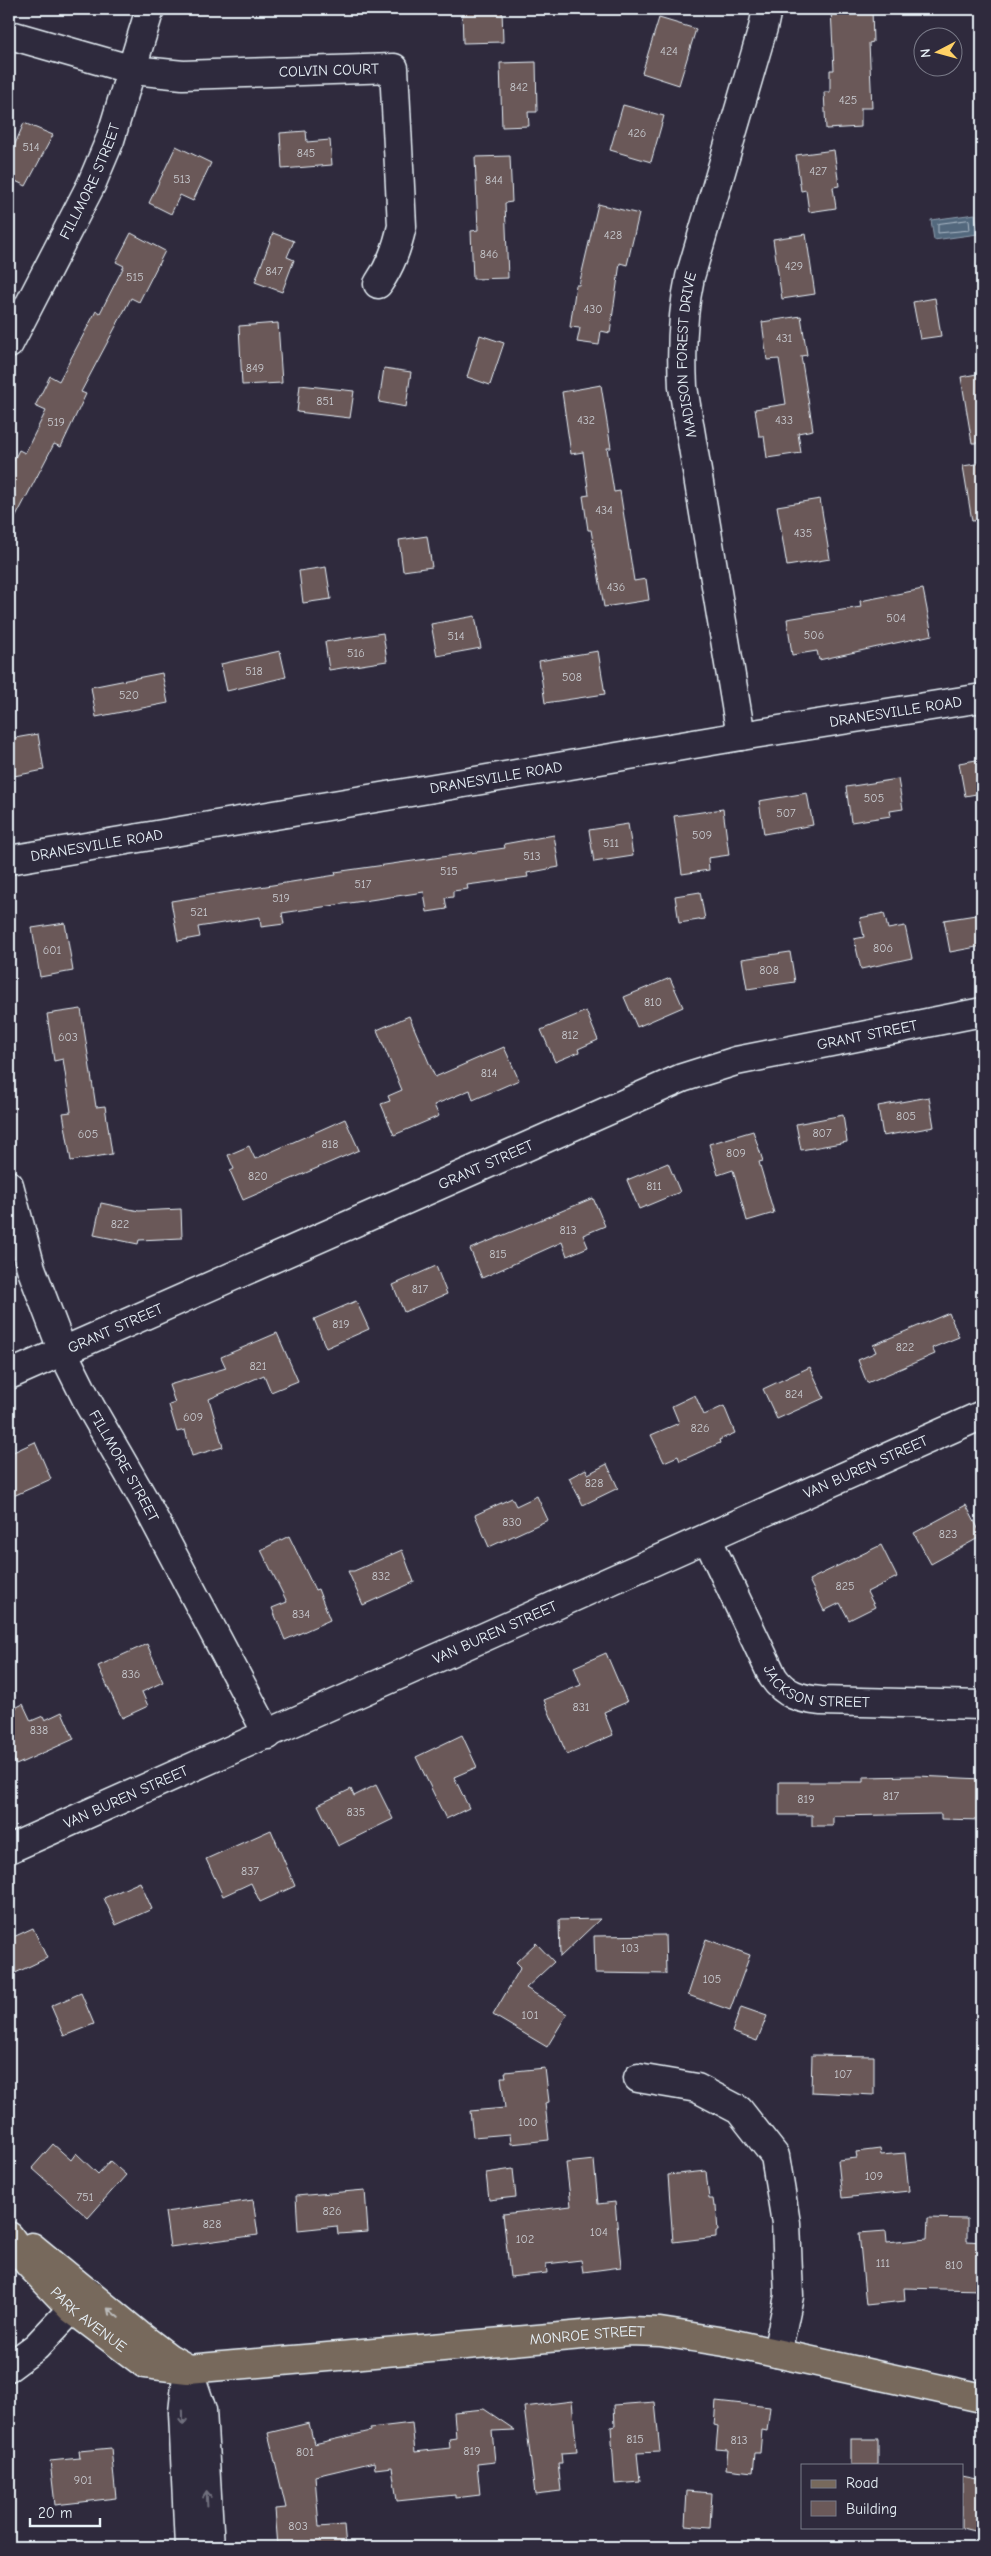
<svg xmlns="http://www.w3.org/2000/svg" width="991" height="2556" font-family="'Comic Neue',sans-serif">
  <style>
    .water { fill: #52677d; stroke: #8e9eae }
    .lines { fill: none; stroke-linecap: round; stroke-linejoin: round }
    .shore { stroke: #acbac7; stroke-width: 1 }
    .building { fill: #6b5959; stroke: #e8f1f8 }
    .minor-casing { stroke: #e8f1f8; stroke-width: 31 }
    .major-casing { stroke: #e8f1f8; stroke-width: 31 }
    .minor { stroke: #2f2a3d; stroke-width: 28 }
    .major { stroke: #77695c; stroke-width: 28 }
    .oneway { stroke: #bbbbba }
    .oneway2 { stroke: #70707e }
    .labels { text-anchor: middle; stroke-width: 4; stroke-linejoin: round; paint-order: stroke }
    .number-label { font-size: 12px; fill: #c9cbd0 }
    .street-label { font-size: 15px; fill: #e8f1f8; stroke: #2f2a3d }
  </style>
  <rect width="100%" height="100%" fill="#2f2a3d"/>
  <filter id="ink" filterUnits="userSpaceOnUse"><feTurbulence type="fractalNoise" baseFrequency=".02" numOctaves="2"/><feDisplacementMap in="SourceGraphic" scale="10" xChannelSelector="R" yChannelSelector="G"/><feConvolveMatrix kernelMatrix="1 2 1 2 8 2 1 2 1" color-interpolation-filters="sRGB"/></filter>
  <g filter="url(#ink)">
    <!-- water -->
    <path class="water" d="M975 214 978 234 934 240 931 220Z"/>
    <g class="lines">
      <!-- shore -->
      <path class="shore" d="M969 220 970 230 938 233V224Z"/>
    </g>
    <!-- building -->
    <g class="building">
      <path d="M462 9H502L503 42 463 43Z"/>
      <path d="M831 9H872L873 42 869 43 872 108H861V127L826 129 824 92H830V70H834Z"/>
      <path d="M659 18 696 29 679 85 642 73Z"/>
      <path d="M536 62 537 112H528L529 126 502 127 500 63Z"/>
      <path d="M623 105 664 116 651 162 610 150Z"/>
      <path d="M24 123 53 135 26 186 9 178V158Z"/>
      <path d="M306 131 307 142 330 140 332 165 282 169 280 133Z"/>
      <path d="M176 146 211 163 193 201 180 195 171 214 149 203Z"/>
      <path d="M834 150 839 186 833 187 836 208 809 212 806 190 801 191 796 155Z"/>
      <path d="M510 156 512 202 505 203 508 278 473 279 471 231 478 230 475 157Z"/>
      <path d="M598 204 639 214 627 265 620 263 610 333 601 331 599 345 577 342 580 328 570 327 576 285H579Z"/>
      <path d="M131 233 165 251 139 302 131 298 81 392 86 394 61 447 54 444 9 530V469L19 450 25 453 46 411 35 406 50 376 59 381 96 311 100 313 124 266 116 262Z"/>
      <path d="M273 233 294 241 287 257 294 260 282 292 255 282Z"/>
      <path d="M806 234 815 294 782 299 773 239Z"/>
      <path d="M935 298 941 336 920 339 913 302Z"/>
      <path d="M801 316 807 355 801 356 813 430 798 433 801 453 767 458 764 436H759L755 409 786 404 779 359 767 360 762 322Z"/>
      <path d="M278 323 282 383 242 385 239 326Z"/>
      <path d="M480 335 504 343 490 385 467 377Z"/>
      <path d="M384 368 411 372 406 407 379 402Z"/>
      <path d="M982 373V443H972L961 377Z"/>
      <path d="M300 385 354 391 350 418 297 412Z"/>
      <path d="M601 385 611 448H607L614 492 620 491 634 581 646 579 649 600 604 607 591 530H588L583 496 589 495 583 452 571 454 562 392Z"/>
      <path d="M982 463V520L972 521 963 466Z"/>
      <path d="M820 499 830 559 787 566 777 506Z"/>
      <path d="M427 536 432 567 403 571 399 540Z"/>
      <path d="M326 567 331 599 303 603 299 571Z"/>
      <path d="M923 589 932 635 819 660 817 651 792 655 787 619 861 607 860 601Z"/>
      <path d="M475 616 481 648 437 656 431 624Z"/>
      <path d="M383 633 387 661 329 670 325 642Z"/>
      <path d="M280 651 286 677 227 691 221 664Z"/>
      <path d="M598 651 605 694 545 703 539 661Z"/>
      <path d="M162 673 168 703 96 717 91 687Z"/>
      <path d="M38 734 44 770 9 777V739Z"/>
      <path d="M982 759V793L965 796 959 763Z"/>
      <path d="M898 779 903 809 890 811 891 816 851 822 846 787Z"/>
      <path d="M807 793 813 825 764 834 759 801Z"/>
      <path d="M723 809 729 855 708 858 709 870 682 874 674 816Z"/>
      <path d="M628 824 633 856 594 862 589 830Z"/>
      <path d="M554 835 559 867 527 873 528 877 467 885 468 889 453 891V897L445 898 447 909 427 912 424 892 282 913 284 924 261 927 260 917 198 927 200 937 178 941 171 901 336 875 335 872 505 848 504 844Z"/>
      <path d="M700 892 705 919 679 923 675 896Z"/>
      <path d="M884 913 888 929 905 926 912 958 861 969 854 939 864 937 860 918Z"/>
      <path d="M982 914V946L950 952 944 920Z"/>
      <path d="M65 923 73 971 40 977 32 928Z"/>
      <path d="M790 952 795 982 747 989 742 959Z"/>
      <path d="M670 978 683 1007 637 1027 624 997Z"/>
      <path d="M81 1009 96 1107 105 1106 112 1154 71 1161 63 1113 71 1112 63 1059 54 1061 47 1014Z"/>
      <path d="M586 1011 598 1040 578 1049 579 1052 555 1062 541 1030Z"/>
      <path d="M409 1016 435 1077 504 1047 519 1080 473 1100 470 1090 434 1105 439 1116 394 1135 381 1104 390 1101 388 1096 402 1090 377 1030Z"/>
      <path d="M929 1097 934 1127 883 1136 878 1106Z"/>
      <path d="M843 1115 847 1142 801 1150 796 1124Z"/>
      <path d="M345 1119 359 1150 243 1200 230 1171 234 1169 228 1155 249 1146 255 1159Z"/>
      <path d="M753 1131 763 1161 759 1162 774 1213 747 1221 733 1170 718 1175 709 1144Z"/>
      <path d="M668 1163 680 1192 639 1209 627 1180Z"/>
      <path d="M593 1198 605 1226 583 1235 588 1247 567 1256 562 1242 482 1278 470 1249Z"/>
      <path d="M101 1203 139 1211 181 1209 182 1238 139 1240 138 1244 94 1235Z"/>
      <path d="M436 1266 447 1294 404 1312 393 1285Z"/>
      <path d="M356 1301 369 1329 326 1348 314 1319Z"/>
      <path d="M949 1313 959 1337 932 1348 935 1354 867 1383 858 1360 876 1352 873 1345Z"/>
      <path d="M277 1333 298 1381 271 1392 264 1375 209 1399 223 1447 192 1456 185 1430 177 1432 169 1405 175 1403 169 1385 226 1368 221 1357Z"/>
      <path d="M810 1367 824 1398 777 1419 763 1389Z"/>
      <path d="M695 1395 704 1415 724 1406 735 1433 719 1440 720 1443 680 1461 678 1456 664 1462 651 1435 679 1423 672 1406Z"/>
      <path d="M35 1442 51 1479 9 1498V1454Z"/>
      <path d="M607 1464 618 1488 583 1505 569 1478 586 1469 588 1474Z"/>
      <path d="M537 1496 548 1520 489 1547 475 1515 512 1498 516 1506Z"/>
      <path d="M966 1505 982 1536 931 1564 914 1533Z"/>
      <path d="M289 1536 315 1590 318 1589 330 1620 285 1640 272 1608 287 1602 261 1550Z"/>
      <path d="M881 1545 897 1577 867 1592 875 1607 849 1620 840 1603 824 1611 809 1580Z"/>
      <path d="M402 1550 414 1582 363 1605 348 1571H354Z"/>
      <path d="M147 1644 163 1682 142 1692 148 1706 122 1718 98 1666Z"/>
      <path d="M606 1653 627 1702 604 1712 613 1735 567 1755 544 1700 581 1685 574 1667Z"/>
      <path d="M23 1704 31 1721 43 1716 45 1720 62 1712 74 1739 16 1765 9 1748V1711Z"/>
      <path d="M462 1735 477 1767 454 1777 469 1808 446 1819 416 1757Z"/>
      <path d="M918 1776 982 1779V1820L941 1819V1814L833 1816V1826H812V1815H779V1782H863V1777Z"/>
      <path d="M376 1785 393 1819 338 1846 318 1805 351 1789 354 1796Z"/>
      <path d="M271 1830 295 1886 260 1902 251 1883 223 1896 206 1859Z"/>
      <path d="M140 1882 152 1909 116 1925 104 1898Z"/>
      <path d="M600 1919 560 1957 559 1920Z"/>
      <path d="M33 1928 47 1958 9 1976V1939Z"/>
      <path d="M665 1935 666 1974 595 1973 594 1936Z"/>
      <path d="M706 1939 750 1955 730 2010 688 1995Z"/>
      <path d="M536 1943 554 1962 526 1988 567 2014 547 2047 493 2015 521 1967 516 1962Z"/>
      <path d="M81 1993 94 2024 64 2036 51 2006Z"/>
      <path d="M741 2007 767 2016 757 2041 732 2032Z"/>
      <path d="M812 2055 874 2056V2095L811 2092Z"/>
      <path d="M545 2068 549 2102 545 2103 549 2140 511 2144 510 2134 473 2137 470 2111 505 2108 501 2077H506L505 2072Z"/>
      <path d="M53 2144 71 2160 76 2153 98 2174 110 2161 126 2175 88 2218 32 2168Z"/>
      <path d="M880 2149 881 2155 905 2153 909 2191 842 2198 838 2160 857 2158 856 2152Z"/>
      <path d="M594 2160 598 2204 615 2202 621 2267 583 2272 581 2260 546 2264 547 2273 510 2277 503 2214 571 2206 566 2163Z"/>
      <path d="M513 2169 516 2197 489 2200 486 2173Z"/>
      <path d="M706 2171 709 2199H713L714 2206H716L718 2231H716V2237L673 2242 668 2175Z"/>
      <path d="M365 2190 368 2232 338 2234 337 2226 298 2230 296 2196Z"/>
      <path d="M253 2200 258 2235 170 2247 165 2212Z"/>
      <path d="M928 2218 967 2219V2241L982 2242V2290L904 2288 905 2301 866 2305 859 2233 886 2231 887 2243 927 2239Z"/>
      <path d="M572 2401 577 2452 561 2453 562 2463H558L561 2491 535 2494 524 2407Z"/>
      <path d="M716 2401 770 2407 767 2431 762 2430 760 2453H755L753 2472 726 2469 728 2450 716 2449 718 2426 714 2425Z"/>
      <path d="M655 2402 660 2452 637 2453 640 2482 615 2484 611 2427 615 2426 614 2405Z"/>
      <path d="M484 2409 515 2430 492 2431 495 2462 477 2464 480 2495 455 2498V2495L397 2501 392 2467 375 2469 374 2462 315 2476 319 2527 344 2525 346 2547H278L275 2509 286 2508 268 2433 309 2423 314 2444 371 2431 370 2428 412 2423 415 2452 450 2448 449 2439 456 2438 454 2412Z"/>
      <rect x="851" y="2439" width="27" height="26"/>
      <path d="M111 2448 116 2498 55 2505 50 2461 80 2458 79 2451Z"/>
      <path d="M962 2476 982 2480V2533L962 2528Z"/>
      <path d="M687 2491 712 2493 710 2527 685 2525Z"/>
    </g>
    <g class="lines">
      <!-- minor casing -->
      <g class="minor-casing">
        <g id="minor">
          <path id="s1" d="M14 36 133 70 183 75 394 68 402 226C397 248 391 265 378 284"/>
          <path id="s2" d="M9 344 91 185 110 140 150 9"/>
          <path id="s3" d="M741 736 683 387C681 349 682 314 690 277L763 28 767 9"/>
          <path id="s4" d="M9 860 741 736 982 698"/>
          <path id="s5" d="M9 1185 31 1268 63 1352 90 1406 144 1500 268 1735"/>
          <path id="s6" d="M9 1375 682 1078 736 1061 982 1012"/>
          <path id="s7" d="M707 1538 773 1677C785 1695 801 1699 821 1701L982 1705"/>
          <path id="s8" d="M9 1849 982 1415"/>
          <path d="M638 2078 697 2088 739 2110 775 2156 786 2223 789 2296 777 2353"/>
          <path d="M9 2367 36 2347 88 2292"/>
          <path d="M188 2369 202 2410 210 2547"/>
          <path d="M187 2376 183 2412 189 2547"/>
        </g>
      </g>
      <!-- major casing -->
      <g class="major-casing">
        <g id="major">
          <path id="s9" d="M9 2236 28 2263 72 2309 145 2364 188 2369 629 2331 660 2332 725 2342 982 2398"/>
          <path d="M32 2247 139 2335 169 2358 185 2367"/>
        </g>
      </g>
      <!-- minor -->
      <use href="#minor" class="minor"/>
      <!-- major -->
      <use href="#major" class="major"/>
    </g>
    <!-- one-way arrows -->
    <defs><path id="oneway-shaft" d="M-6 0H5M1.5-3L5.5 0L1.5 3" fill="none" stroke-width="1.6" stroke-linecap="round" stroke-linejoin="round" transform="scale(1.25)"/></defs>
    <use class="oneway" href="#oneway-shaft" transform="translate(113 2313) rotate(-140)"/>
    <g class="oneway2">
      <use href="#oneway-shaft" transform="translate(183 2418) rotate(89)"/>
      <use href="#oneway-shaft" transform="translate(207 2499) rotate(-93)"/>
    </g>
  </g>
  <g class="labels">
    <!-- number labels -->
    <g class="number-label">
      <text x="669" y="55">424</text>
      <text x="519" y="91">842</text>
      <text x="848" y="104">425</text>
      <text x="637" y="137">426</text>
      <text x="31" y="151">514</text>
      <text x="306" y="157">845</text>
      <text x="818" y="175">427</text>
      <text x="182" y="183">513</text>
      <text x="494" y="184">844</text>
      <text x="613" y="239">428</text>
      <text x="489" y="258">846</text>
      <text x="794" y="270">429</text>
      <text x="274" y="275">847</text>
      <text x="135" y="281">515</text>
      <text x="593" y="313">430</text>
      <text x="784" y="342">431</text>
      <text x="255" y="372">849</text>
      <text x="325" y="405">851</text>
      <text x="586" y="424">432</text>
      <text x="784" y="424">433</text>
      <text x="56" y="426">519</text>
      <text x="604" y="514">434</text>
      <text x="803" y="537">435</text>
      <text x="616" y="591">436</text>
      <text x="896" y="622">504</text>
      <text x="814" y="639">506</text>
      <text x="456" y="640">514</text>
      <text x="356" y="657">516</text>
      <text x="254" y="675">518</text>
      <text x="572" y="681">508</text>
      <text x="129" y="699">520</text>
      <text x="874" y="802">505</text>
      <text x="786" y="817">507</text>
      <text x="702" y="839">509</text>
      <text x="611" y="847">511</text>
      <text x="532" y="860">513</text>
      <text x="449" y="875">515</text>
      <text x="363" y="888">517</text>
      <text x="281" y="902">519</text>
      <text x="199" y="916">521</text>
      <text x="883" y="952">806</text>
      <text x="52" y="954">601</text>
      <text x="769" y="974">808</text>
      <text x="653" y="1006">810</text>
      <text x="570" y="1039">812</text>
      <text x="68" y="1041">603</text>
      <text x="489" y="1077">814</text>
      <text x="906" y="1120">805</text>
      <text x="822" y="1137">807</text>
      <text x="88" y="1138">605</text>
      <text x="330" y="1148">818</text>
      <text x="736" y="1157">809</text>
      <text x="258" y="1180">820</text>
      <text x="654" y="1190">811</text>
      <text x="120" y="1228">822</text>
      <text x="568" y="1234">813</text>
      <text x="498" y="1258">815</text>
      <text x="420" y="1293">817</text>
      <text x="341" y="1328">819</text>
      <text x="905" y="1351">822</text>
      <text x="258" y="1370">821</text>
      <text x="794" y="1398">824</text>
      <text x="193" y="1421">609</text>
      <text x="700" y="1432">826</text>
      <text x="594" y="1487">828</text>
      <text x="512" y="1526">830</text>
      <text x="948" y="1538">823</text>
      <text x="381" y="1580">832</text>
      <text x="845" y="1590">825</text>
      <text x="301" y="1618">834</text>
      <text x="131" y="1678">836</text>
      <text x="581" y="1711">831</text>
      <text x="39" y="1734">838</text>
      <text x="891" y="1800">817</text>
      <text x="806" y="1803">819</text>
      <text x="356" y="1816">835</text>
      <text x="250" y="1875">837</text>
      <text x="630" y="1952">103</text>
      <text x="712" y="1983">105</text>
      <text x="530" y="2019">101</text>
      <text x="843" y="2078">107</text>
      <text x="528" y="2126">100</text>
      <text x="874" y="2180">109</text>
      <text x="85" y="2201">751</text>
      <text x="332" y="2215">826</text>
      <text x="212" y="2228">828</text>
      <text x="599" y="2236">104</text>
      <text x="525" y="2243">102</text>
      <text x="883" y="2267">111</text>
      <text x="954" y="2269">810</text>
      <text x="635" y="2443">815</text>
      <text x="739" y="2444">813</text>
      <text x="472" y="2455">819</text>
      <text x="305" y="2456">801</text>
      <text x="83" y="2484">901</text>
      <text x="298" y="2530">803</text>
    </g>
    <!-- street labels -->
    <g class="street-label">
      <text dy="5" stroke="none"><textPath href="#s1" startOffset="320">COLVIN COURT</textPath></text>
      <text dy="5" stroke="none"><textPath href="#s2" startOffset="182">FILLMORE STREET</textPath></text>
      <text dy="5" stroke="none"><textPath href="#s3" startOffset="386">MADISON FOREST DRIVE</textPath></text>
      <text dy="5" stroke="none"><textPath href="#s4" startOffset="899">DRANESVILLE ROAD</textPath></text>
      <text dy="5" stroke="none"><textPath href="#s4" startOffset="494">DRANESVILLE ROAD</textPath></text>
      <text dy="5" stroke="none"><textPath href="#s4" startOffset="89">DRANESVILLE ROAD</textPath></text>
      <text dy="5" stroke="none"><textPath href="#s6" startOffset="926">GRANT STREET</textPath></text>
      <text dy="5" stroke="none"><textPath href="#s6" startOffset="521">GRANT STREET</textPath></text>
      <text dy="5" stroke="none"><textPath href="#s6" startOffset="116">GRANT STREET</textPath></text>
      <text dy="5" stroke="none"><textPath href="#s5" startOffset="305">FILLMORE STREET</textPath></text>
      <text dy="5" stroke="none"><textPath href="#s8" startOffset="938">VAN BUREN STREET</textPath></text>
      <text dy="5" stroke="none"><textPath href="#s8" startOffset="532">VAN BUREN STREET</textPath></text>
      <text dy="5" stroke="none"><textPath href="#s7" startOffset="200">JACKSON STREET</textPath></text>
      <text dy="5" stroke="none"><textPath href="#s8" startOffset="128">VAN BUREN STREET</textPath></text>
      <text dy="5" stroke="none"><textPath href="#s9" startOffset="116">PARK AVENUE</textPath></text>
      <text dy="5" stroke="none"><textPath href="#s9" startOffset="632">MONROE STREET</textPath></text>
    </g>
  </g>
  <!-- margin -->
  <rect width="991" height="2556" fill="none" stroke="#2f2a3d" stroke-width="30"/>
  <rect x="15" y="15" width="961" height="2526" fill="none" stroke="#e8f1f8" stroke-width="2" filter="url(#ink)"/>
  <!-- legend -->
  <rect x="801" y="2464" width="162" height="65" fill="#2f2a3d" stroke="#797a88"/>
  <rect x="811" y="2480" width="25" height="8" fill="#77695c" stroke="#797a88"/>
  <text x="846" y="2488" font-size="15" fill="#e8f1f8">Road</text>
  <rect x="811" y="2501" width="25" height="15" fill="#6b5959" stroke="#797a88"/>
  <text x="846" y="2514" font-size="15" fill="#e8f1f8">Building</text>
  <!-- north arrow -->
  <g transform="translate(938 52) rotate(264)"><circle r="24" fill="#2f2a3d" stroke="#797a88"/>
  <path d="M0-4L9 19L0 12L-9 19Z" fill="#ffd166"/>
  <text y="-8" font-size="14" font-weight="bold" text-anchor="middle" fill="#e8f1f8">N</text>
  </g>
  <!-- scale -->
  <path d="M30 2518v8h70v-8" fill="none" stroke="#e8f1f8" stroke-width="2.5"/>
  <text x="38" y="2518" font-size="15" fill="#e8f1f8" stroke="#2f2a3d" stroke-width="4" paint-order="stroke">20 m</text>
</svg>
